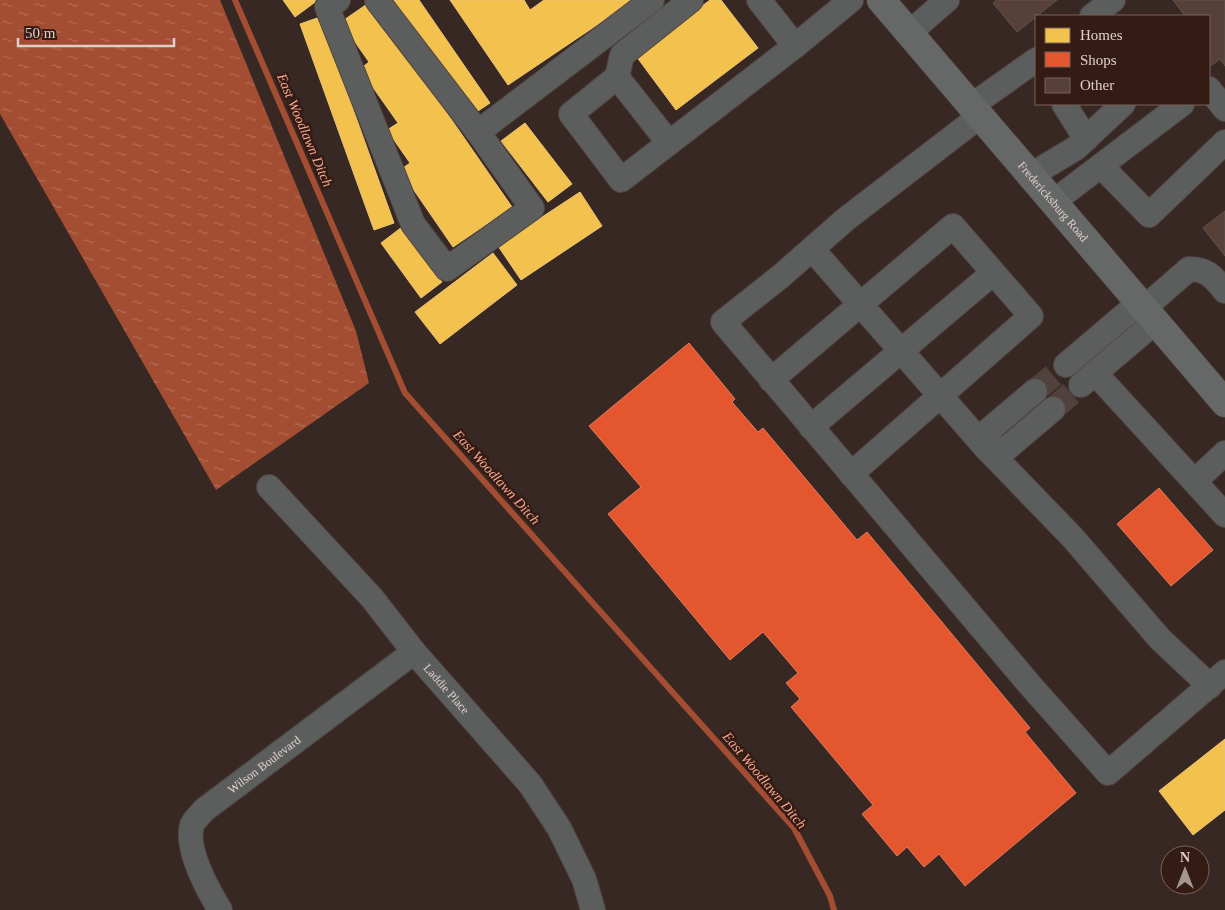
<svg xmlns="http://www.w3.org/2000/svg" width="1225" height="910" font-family="'Times New Roman',serif">
  <style>
    .water { fill: url(#water-ripples) }
    .homes { fill: #f2c14e; stroke: #edc573 }
    .shops { fill: #e4572e; stroke: #e37b5c }
    .lines { fill: none; stroke-linecap: round; stroke-linejoin: round }
    .stream { stroke: #a34d32; stroke-width: 6 }
    .building { fill: #574037; stroke: #60534f }
    .minor-tunnel { stroke: #50413d; stroke-width: 24; stroke-dasharray: 24 12; stroke-linecap: butt }
    .minor-casing { stroke: #504440; stroke-width: 26 }
    .major-casing { stroke: #504440; stroke-width: 29 }
    .minor { stroke: #5c5e5e; stroke-width: 24 }
    .major { stroke: #656866; stroke-width: 28 }
    .labels { text-anchor: middle; stroke-width: 5; stroke-linejoin: round; paint-order: stroke }
    .street-label { font-size: 12px; fill: #e0cfc9; stroke: #341b13 }
    .water-label { font-size: 14px; font-style: italic; fill: #f4a991; stroke: #341b13 }
  </style>
  <defs>
    <pattern id="water-ripples" width="26" height="14" patternUnits="userSpaceOnUse" patternTransform="scale(1.25)"><rect width="26" height="14" fill="#a34d32"/><path d="M2 4q2-2 4 0t4 0M15 11q2-2 4 0t4 0" fill="none" stroke="#b46e58"/></pattern>
  </defs>
  <rect width="100%" height="100%" fill="#372824"/>
  <!-- water -->
  <path class="water" d="M0 0H220L356 331 369 383 216 490 0 114Z"/>
  <!-- homes -->
  <g class="homes">
    <path d="M283 0H318L295 17Z"/>
    <path d="M393 0H419L490 103 472 115Z"/>
    <path d="M450 0H524L530 10 544 0H634L508 85Z"/>
    <path d="M710 0H721L758 48 676 110 636 56Z"/>
    <path d="M370 2 512 207 453 247 400 170 410 163 387 130 398 123 360 69 369 62 341 22Z"/>
    <path d="M320 17 394 223 374 230 300 24Z"/>
    <path d="M525 123 572 184 548 202 501 141Z"/>
    <path d="M580 192 602 226 521 280 498 246Z"/>
    <path d="M402 227 442 282 421 298 381 243Z"/>
    <path d="M493 253 517 285 440 344 415 312Z"/>
    <path d="M1225 739V810L1193 835 1159 791Z"/>
  </g>
  <!-- shops -->
  <g class="shops">
    <path d="M689 343 735 399 732 402 758 432 763 428 857 540 867 532 1030 728 1025 732 1076 793 965 886 939 854 924 867 907 847 897 856 862 814 873 805 791 707 800 699 786 683 798 673 763 632 730 660 608 514 641 487 589 426Z"/>
    <path d="M1159 488 1213 550 1171 586 1117 524Z"/>
  </g>
  <g class="lines">
    <!-- stream -->
    <path class="stream" d="M235 0 405 393 794 828 830 896 834 910"/>
  </g>
  <!-- building -->
  <g class="building">
    <path d="M997 0H1057L1017 32 993 3Z"/>
    <path d="M1173 0H1225V66L1220 59 1209 67V16H1185Z"/>
    <path d="M1225 211V256L1203 228Z"/>
  </g>
  <g class="lines">
    <!-- minor-tunnel -->
    <g class="minor-tunnel">
      <path d="M1035 391 1066 365"/>
      <path d="M1053 409 1081 385"/>
    </g>
    <!-- minor casing -->
    <g class="minor-casing">
      <g id="minor">
        <path d="M338 0 327 7 413 224 447 269 532 208 478 132 377 0"/>
        <path d="M691 0 622 55 617 77 571 114 621 180 795 46"/>
        <path d="M759 0 795 46 851 0"/>
        <path d="M1092 16 1113 0"/>
        <path d="M909 33 947 0"/>
        <path d="M617 77 669 143"/>
        <path d="M1209 89 1225 109"/>
        <path d="M1064 104 1086 139"/>
        <path d="M971 106 1036 60"/>
        <path d="M980 116 846 219 781 276 723 322 1030 685 1108 773 1225 672"/>
        <path d="M478 132 652 0"/>
        <path d="M1101 166 1149 215 1225 142"/>
        <path d="M1031 175 1076 148 1123 104"/>
        <path d="M1053 202 1182 104"/>
        <path d="M812 249 986 448 1073 538 1160 639 1210 686"/>
        <path d="M1144 308 1189 269C1208 269 1214 278 1225 291"/>
        <path d="M1066 365 1139 303"/>
        <path d="M1095 373 1225 515"/>
        <path d="M771 380 953 226 1031 316 851 474"/>
        <path d="M1081 385 1155 322"/>
        <path d="M1035 391 989 430 986 448 1006 449 1053 409"/>
        <path d="M811 427 993 273"/>
        <path d="M1195 481 1225 453"/>
        <path id="s1" d="M269 487 372 598 414 652 530 784 559 828 584 879 593 910"/>
        <path id="s2" d="M220 910C208 890 185 849 192 825 194 820 201 814 204 810L414 652"/>
      </g>
    </g>
    <!-- major casing -->
    <g class="major-casing">
      <g id="major">
        <path id="s3" d="M881 0 1225 403"/>
      </g>
    </g>
    <!-- minor -->
    <use href="#minor" class="minor"/>
    <!-- major -->
    <use href="#major" class="major"/>
  </g>
  <g class="labels">
    <!-- street labels -->
    <g class="street-label">
      <text dy="4" stroke="none"><textPath href="#s3" startOffset="265">Fredericksburg Road</textPath></text>
      <text dy="4" stroke="none"><textPath href="#s1" startOffset="269">Laddie Place</textPath></text>
      <text dy="4" stroke="none"><textPath href="#s2" startOffset="186">Wilson Boulevard</textPath></text>
    </g>
    <!-- water labels -->
    <g class="water-label">
      <text transform="translate(305 130) rotate(67)" y="5">East Woodlawn Ditch</text>
      <text transform="translate(497 477) rotate(48)" y="5">East Woodlawn Ditch</text>
      <text transform="translate(765 780) rotate(50)" y="5">East Woodlawn Ditch</text>
    </g>
  </g>
  <!-- legend -->
  <rect x="1035" y="15" width="175" height="90" fill="#341b13" stroke="#79635c"/>
  <rect x="1045" y="28" width="25" height="15" fill="#f2c14e" stroke="#79635c"/>
  <text x="1080" y="40" font-size="15" fill="#e0cfc9">Homes</text>
  <rect x="1045" y="52" width="25" height="15" fill="#e4572e" stroke="#79635c"/>
  <text x="1080" y="65" font-size="15" fill="#e0cfc9">Shops</text>
  <rect x="1045" y="78" width="25" height="15" fill="#574037" stroke="#79635c"/>
  <text x="1080" y="90" font-size="15" fill="#e0cfc9">Other</text>
  <!-- north arrow -->
  <g transform="translate(1185 870)"><circle r="24" fill="#341b13" stroke="#79635c"/>
  <path d="M0-4L9 19L0 12L-9 19Z" fill="#a5958f"/>
  <text y="-8" font-size="14" font-weight="bold" text-anchor="middle" fill="#e0cfc9">N</text>
  </g>
  <!-- scale -->
  <path d="M18 38v8h156v-8" fill="none" stroke="#e0cfc9" stroke-width="2.5"/>
  <text x="25" y="38" font-size="15" fill="#e0cfc9" stroke="#341b13" stroke-width="4" paint-order="stroke">50 m</text>
</svg>
